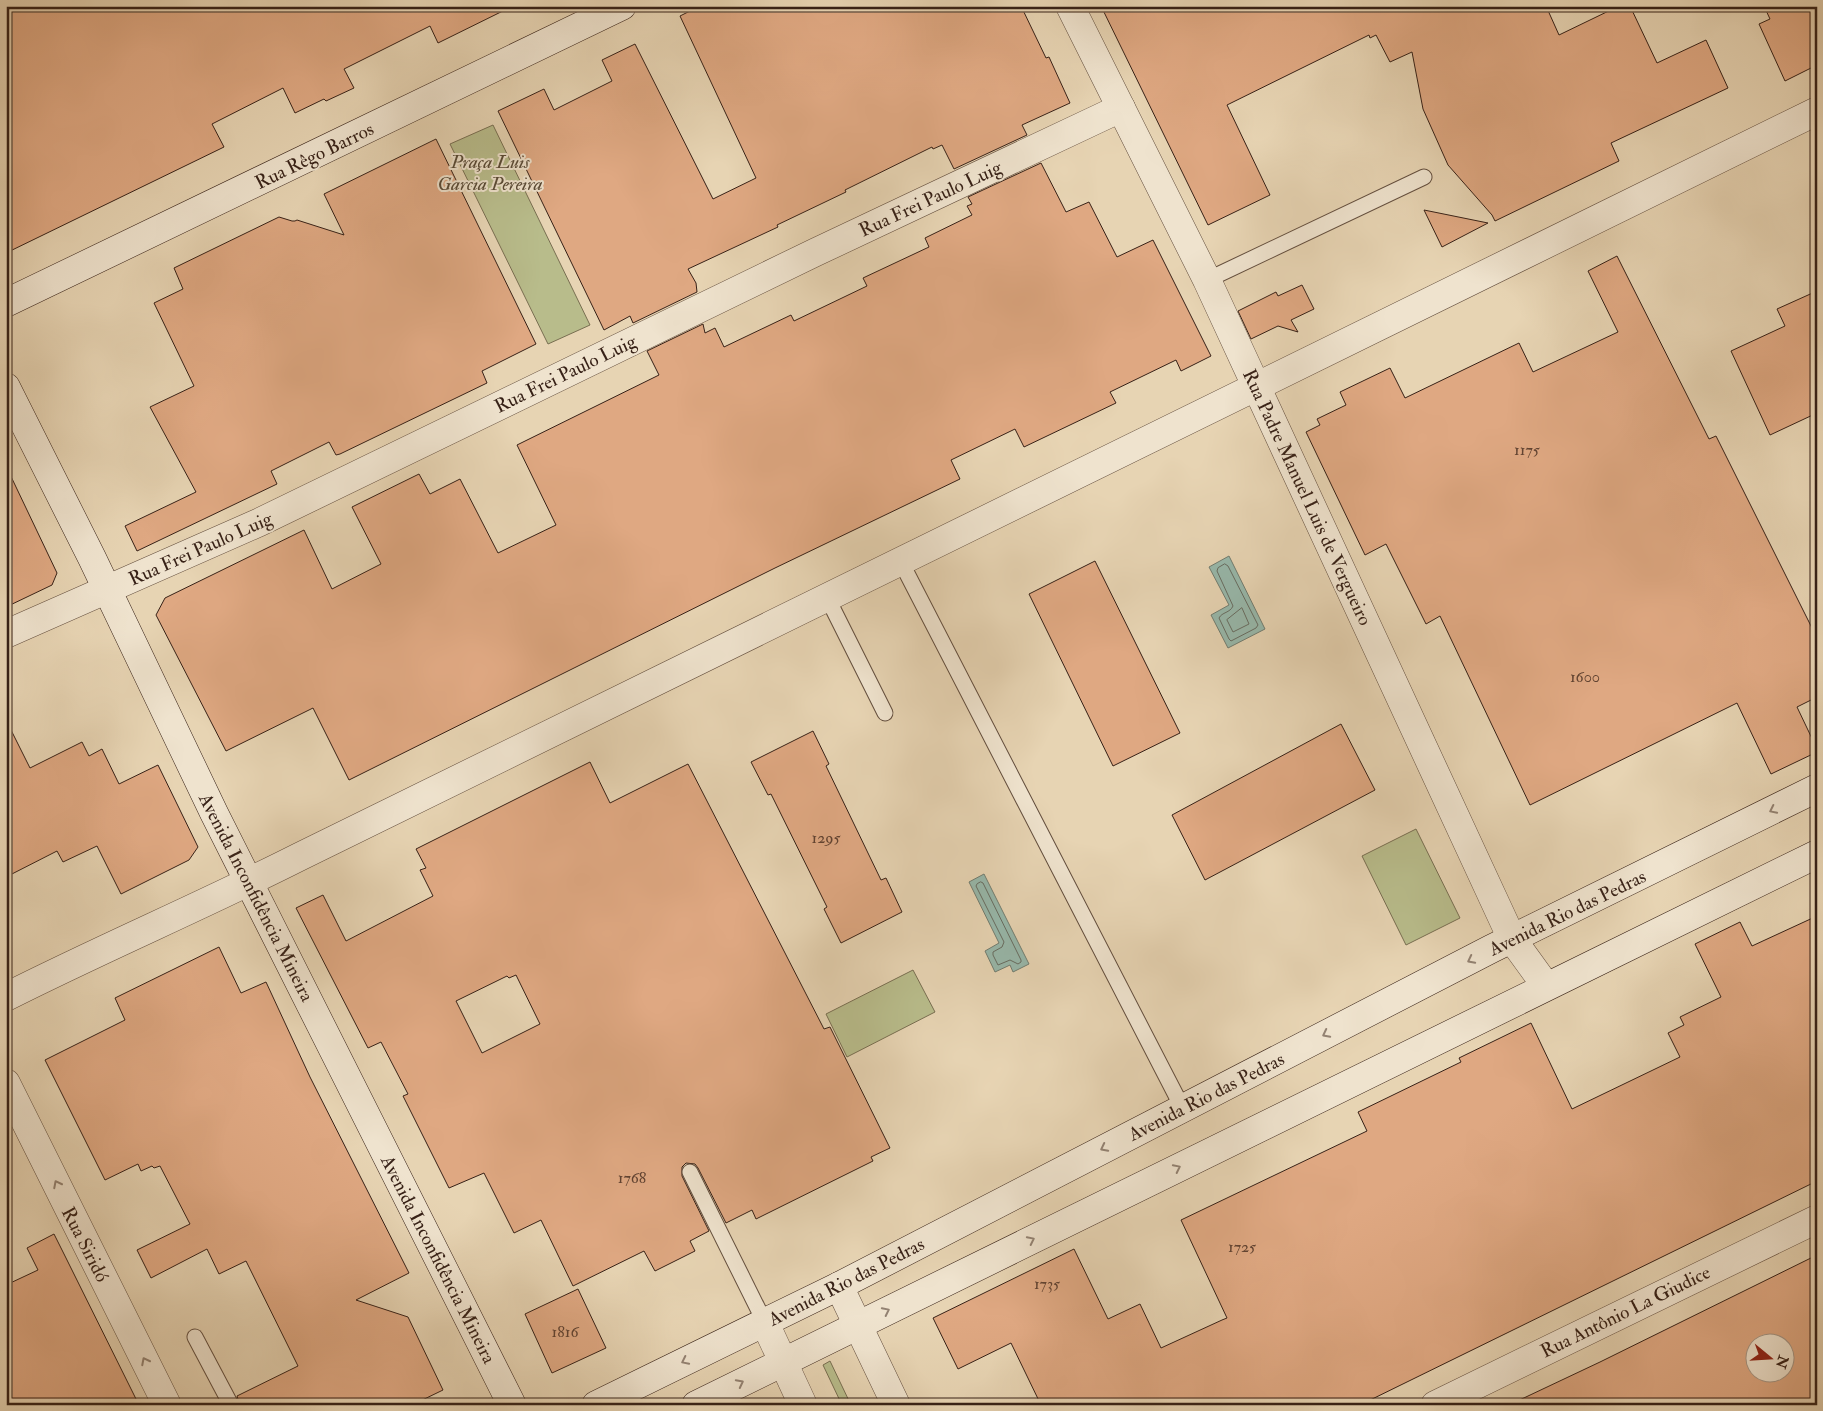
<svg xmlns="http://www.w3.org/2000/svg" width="1823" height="1411" font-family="'IM FELL Double Pica',serif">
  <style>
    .green { fill: #b8bc8b; stroke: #786e51 }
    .water { fill: #97b8ab; stroke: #717c70 }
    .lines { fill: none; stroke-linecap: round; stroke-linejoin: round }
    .shore { stroke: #676c61; stroke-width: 1 }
    .building { fill: #dfa882; stroke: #372117; fill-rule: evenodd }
    .lane-casing { stroke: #634e3e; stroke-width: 17 }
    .street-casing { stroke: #634e3e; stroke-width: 29 }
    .secondary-casing { stroke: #372117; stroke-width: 29 }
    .lane { stroke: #efe3ce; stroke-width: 15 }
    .street { stroke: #efe3ce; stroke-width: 28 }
    .secondary { stroke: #efe3ce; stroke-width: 28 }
    .oneway { stroke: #938272 }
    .labels { text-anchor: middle; stroke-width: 4; stroke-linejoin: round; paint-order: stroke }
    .number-label { font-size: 16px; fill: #614332 }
    .street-label { font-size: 19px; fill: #372117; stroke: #efe3ce }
    .park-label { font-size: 19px; font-style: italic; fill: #574834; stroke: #efe3ce }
  </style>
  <rect width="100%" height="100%" fill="#e7d4b3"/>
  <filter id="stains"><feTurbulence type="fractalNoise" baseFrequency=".004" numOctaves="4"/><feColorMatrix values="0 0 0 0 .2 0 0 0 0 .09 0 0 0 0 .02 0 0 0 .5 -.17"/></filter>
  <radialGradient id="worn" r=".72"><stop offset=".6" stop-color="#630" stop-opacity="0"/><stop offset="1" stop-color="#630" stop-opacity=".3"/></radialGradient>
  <!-- green -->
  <g class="green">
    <path d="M493 125 590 325 548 344 450 144Z"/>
    <path d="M1416 829 1460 918 1406 945 1362 856Z"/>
    <path d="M913 970 935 1012 847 1057 826 1014Z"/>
    <path d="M830 1361 851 1405H842L823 1365Z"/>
  </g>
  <!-- water -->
  <g class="water">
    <path d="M1229 556 1265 629 1228 648 1211 615 1229 605 1209 567Z"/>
    <path d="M984 874 1029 964 1013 972 1010 965 995 972 985 951 999 943 969 882Z"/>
  </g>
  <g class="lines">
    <!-- shore -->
    <g class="shore">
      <path d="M1225 564 1228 566 1258 625 1256 628 1231 641 1229 639 1219 618C1222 612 1230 613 1233 606L1217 571 1218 568Z"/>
      <path d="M1242 608 1249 624 1233 632 1227 620Z"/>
      <path d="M981 882 983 883 1021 960V962L1018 964 1010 960 998 965 993 955V952L1002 947 1004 942 976 886 977 884Z"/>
    </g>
  </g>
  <!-- building -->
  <g class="building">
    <path d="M6 6H513L438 43 430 26 344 69 354 88 326 101 324 99 295 113 283 88 212 124 224 147 6 253Z"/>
    <path d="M700 6H1021L1046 58 1049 57 1070 103 1022 125 1027 135 954 169 942 145 933 149 932 147 845 190 846 192 777 225 778 227 688 269 696 283 697 292 633 323 630 316 604 330 498 111 544 89 554 110 612 81 602 60 635 44 713 199 756 178 680 16Z"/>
    <path d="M1101 6H1546L1559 35 1619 6H1630L1657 63 1706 40 1728 88 1611 143 1619 161 1495 221 1492 215 1448 165 1423 109 1412 52 1390 62 1376 35 1370 38 1369 35 1227 105 1270 195 1208 225Z"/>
    <path d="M1764 6H1817V65L1785 81 1759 24 1770 19Z"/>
    <path d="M436 139 536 344 482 371 487 383 340 454 336 455 329 442 271 471 277 484 137 551 125 526 196 492 150 407 194 386 154 303 183 289 174 268 279 217 292 221H295L297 220 344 235 324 194Z"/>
    <path d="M1041 163 1066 212 1089 202 1117 257 1153 240 1211 356 1181 371 1176 360 1110 392 1116 403 1024 447 1015 429 951 460 960 479 775 568 349 780 313 708 226 751 156 615 165 598 304 530 332 589 381 564 352 507 419 474 430 494 460 479 498 553 556 525 517 445 659 375 647 351 703 324 705 333 715 328 724 347 791 315 794 321 867 286 863 278 929 247 925 238 972 215 967 206 972 204 968 197Z"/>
    <path d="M1424 210 1488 223 1442 247Z"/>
    <path d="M1617 256 1709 439 1716 436 1817 638V697L1797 707 1817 749V752L1771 774 1737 703 1530 805 1440 616 1426 624 1386 544 1365 555 1306 432 1320 425 1317 419 1346 405 1340 392 1390 368 1405 398 1519 343 1533 372 1618 332 1588 271Z"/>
    <path d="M1302 285 1314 309 1291 320 1298 332 1278 326 1251 339 1238 311 1276 292 1278 296Z"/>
    <path d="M1817 291V413L1770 435 1731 351 1785 326 1777 309Z"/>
    <path d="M6 466 57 573 52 585 6 607Z"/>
    <path d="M1095 561 1180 733 1113 766 1029 594Z"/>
    <path d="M6 720 30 768 82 742 89 756 102 749 119 784 158 765 198 847 189 860 121 894 97 846 63 862 57 851 6 877Z"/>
    <path d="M1341 724 1375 790 1205 880 1172 815Z"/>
    <path d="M813 731 829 764 826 766 881 880 886 878 902 912 841 943 824 909 827 907 771 794 768 795 751 762Z"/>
    <path d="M590 762 610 803 688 764 824 1029 830 1027 890 1148 871 1157 873 1161 756 1219 752 1210 726 1223 698 1168 695 1164 686 1163 682 1167V1176L709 1231 690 1241 695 1251 655 1271 644 1251 573 1286 541 1220 514 1233 484 1173 449 1188 403 1096 408 1094 381 1042 368 1048 296 908 323 895 346 941 433 896 420 870 426 868 416 849ZM516 975 540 1024 482 1053 456 1001 507 976 509 978Z"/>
    <path d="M1817 916V1181L1360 1405H1041L1011 1343 958 1369 933 1318 1074 1249 1108 1319 1140 1304 1161 1348 1222 1320 1227 1318 1181 1220 1367 1131 1358 1112 1461 1062 1459 1058 1531 1023 1572 1109 1680 1057 1668 1033 1684 1025 1680 1017 1721 997 1695 944 1740 922 1752 946Z"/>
    <path d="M219 947 241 993 266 982 310 1077 409 1273 356 1300 408 1317 443 1390 412 1405H240L237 1396 298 1366 246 1261 219 1274 207 1249 151 1278 137 1250 190 1224 160 1166 154 1168 152 1166 141 1171 138 1164 105 1180 45 1060 125 1020 115 998Z"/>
    <path d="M54 1234 65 1256 139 1405H6V1285L38 1270 27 1248Z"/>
    <path d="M1817 1255V1405H1509L1600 1362ZM1756 1344H1786V1374H1756Z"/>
    <path d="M578 1289 606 1348 552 1373 525 1314Z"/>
  </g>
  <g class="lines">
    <!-- lane casing -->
    <g class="lane-casing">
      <g id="lane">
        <path d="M1207 280 1424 177"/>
        <path d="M900 560 1182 1107"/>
        <path d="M827 597 885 713"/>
        <path d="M690 1172 765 1323"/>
        <path d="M195 1337 231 1405"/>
      </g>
    </g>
    <!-- street casing -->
    <g class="street-casing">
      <g id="street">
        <path d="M1070 6 1207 280 1512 939 1546 986"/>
        <path d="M6 634 260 522 816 252 1121 108"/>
        <path d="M6 997C103 948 202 906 299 857 804 607 1309 356 1817 111"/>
        <path d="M6 1083 167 1405"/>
        <path d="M839 1286 896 1405"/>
        <path d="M765 1323 803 1405"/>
        <path d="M1435 1405 1817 1219"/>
      </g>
    </g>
    <!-- secondary casing -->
    <g class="secondary-casing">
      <g id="secondary">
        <path d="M6 303 622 6"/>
        <path d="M6 387 92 558 214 813 512 1405"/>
        <path d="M596 1405 839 1286 1491 949 1817 788"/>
        <path d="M696 1405 1817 854"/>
      </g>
    </g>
    <!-- lane -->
    <use href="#lane" class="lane"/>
    <!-- street -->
    <use href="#street" class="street"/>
    <!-- secondary -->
    <use href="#secondary" class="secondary"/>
  </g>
  <!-- one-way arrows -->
  <defs><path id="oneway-chevron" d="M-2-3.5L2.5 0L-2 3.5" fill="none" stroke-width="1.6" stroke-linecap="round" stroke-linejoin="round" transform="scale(1.25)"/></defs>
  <g class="oneway">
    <use href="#oneway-chevron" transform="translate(1773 810) rotate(154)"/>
    <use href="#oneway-chevron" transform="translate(1471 960) rotate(153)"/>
    <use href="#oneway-chevron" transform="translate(1326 1034) rotate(153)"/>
    <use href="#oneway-chevron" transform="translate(1104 1148) rotate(153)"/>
    <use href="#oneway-chevron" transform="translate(1177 1168) rotate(-26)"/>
    <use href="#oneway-chevron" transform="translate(57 1184) rotate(-117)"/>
    <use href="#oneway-chevron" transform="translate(1031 1240) rotate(-26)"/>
    <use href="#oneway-chevron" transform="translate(886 1311) rotate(-26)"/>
    <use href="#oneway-chevron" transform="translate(145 1361) rotate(-117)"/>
    <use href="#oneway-chevron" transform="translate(685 1361) rotate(154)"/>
    <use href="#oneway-chevron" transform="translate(740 1383) rotate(-27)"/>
  </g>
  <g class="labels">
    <!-- number labels -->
    <g class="number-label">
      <text x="1527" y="455">1175</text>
      <text x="1585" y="682">1600</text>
      <text x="826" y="843">1295</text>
      <text x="632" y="1183">1768</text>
      <text x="1242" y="1252">1725</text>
      <text x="1047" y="1289">1735</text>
      <text x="565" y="1337">1816</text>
    </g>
    <!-- street labels -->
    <g class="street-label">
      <text transform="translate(314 155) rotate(-26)" y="7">Rua Rêgo Barros</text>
      <text transform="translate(930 198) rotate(-25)" y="7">Rua Frei Paulo Luig</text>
      <text transform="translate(565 373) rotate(-26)" y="7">Rua Frei Paulo Luig</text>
      <text transform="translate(1308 497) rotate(65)" y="7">Rua Padre Manuel Luis de Vergueiro</text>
      <text transform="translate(200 548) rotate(-24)" y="7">Rua Frei Paulo Luig</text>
      <text transform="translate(257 897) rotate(63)" y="7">Avenida Inconfidência Mineira</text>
      <text transform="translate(1567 912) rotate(-26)" y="7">Avenida Rio das Pedras</text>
      <text transform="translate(1206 1096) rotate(-27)" y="7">Avenida Rio das Pedras</text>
      <text transform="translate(86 1244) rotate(63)" y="7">Rua Siridó</text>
      <text transform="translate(439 1259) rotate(63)" y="7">Avenida Inconfidência Mineira</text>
      <text transform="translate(846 1281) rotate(-27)" y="7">Avenida Rio das Pedras</text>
      <text transform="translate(1625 1311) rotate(-26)" y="7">Rua Antônio La Giudice</text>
    </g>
    <!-- park labels -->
    <g class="park-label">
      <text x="490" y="168">Praça Luis<tspan x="490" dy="22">Garcia Pereira</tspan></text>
    </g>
  </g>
  <!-- margin -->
  <rect width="1823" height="1411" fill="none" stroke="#e7d4b3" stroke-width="25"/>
  <rect x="8" y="8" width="1808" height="1396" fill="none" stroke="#372117" stroke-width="2.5"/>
  <rect x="12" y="12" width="1798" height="1386" fill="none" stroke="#372117"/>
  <!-- north arrow -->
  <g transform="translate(1770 1358) rotate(108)"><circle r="24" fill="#efe3ce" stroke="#a59585"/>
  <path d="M0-4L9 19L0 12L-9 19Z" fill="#8f2418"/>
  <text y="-8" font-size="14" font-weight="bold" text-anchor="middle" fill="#372117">N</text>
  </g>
  <rect width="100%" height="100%" filter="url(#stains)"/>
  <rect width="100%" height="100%" fill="url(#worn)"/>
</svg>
